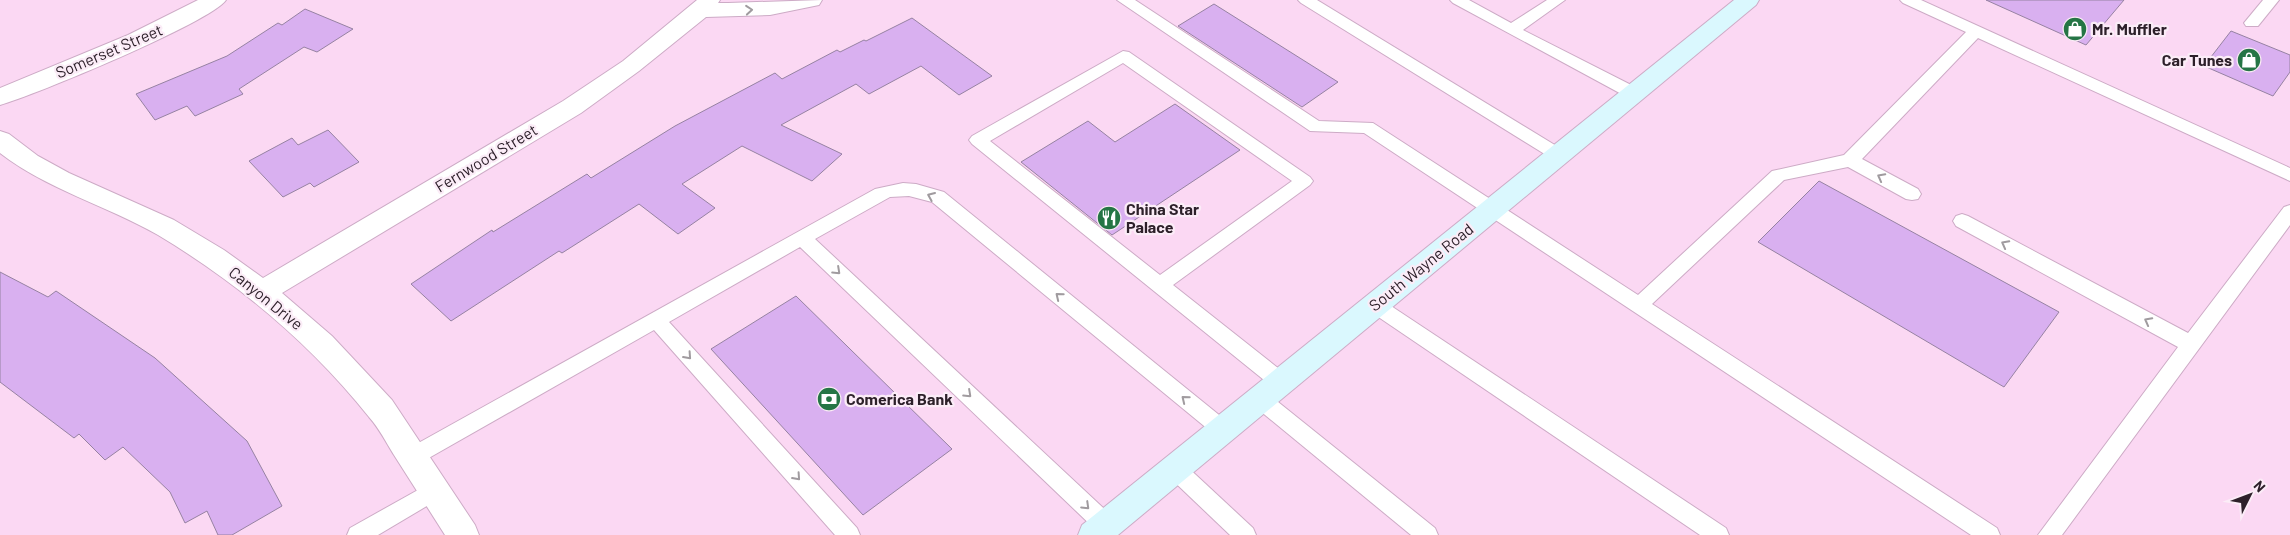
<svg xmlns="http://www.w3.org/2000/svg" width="2290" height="535" font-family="Barlow,sans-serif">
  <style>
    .building { fill: #d9b0f0; stroke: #9682a2 }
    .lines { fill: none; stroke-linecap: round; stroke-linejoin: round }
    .service-casing { stroke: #cdabc6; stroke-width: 2 }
    .minor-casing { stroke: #cdabc6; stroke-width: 2 }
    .secondary-casing { stroke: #cdabc6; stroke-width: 2 }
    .service { fill: #fff; fill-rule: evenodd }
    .minor { fill: #fff; fill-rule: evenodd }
    .secondary { fill: #daf8fe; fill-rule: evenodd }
    .oneway { stroke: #a09b9f }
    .labels { text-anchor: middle; stroke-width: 4.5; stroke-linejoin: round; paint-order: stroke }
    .poi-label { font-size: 16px; font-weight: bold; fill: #2d202a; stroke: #fbecf7; text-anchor: start }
    .street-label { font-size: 16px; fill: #2d202a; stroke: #fbecf7 }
  </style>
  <rect width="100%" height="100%" fill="#fbd8f3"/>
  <!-- building -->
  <g class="building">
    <path d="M1986 0H2124L2086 45Z"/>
    <path d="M1214 4 1338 82 1302 107 1178 26Z"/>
    <path d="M305 9 353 29 317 52 304 47 239 89 243 94 195 116 187 106 155 120 136 94 227 56 278 23 282 25Z"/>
    <path d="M912 18 992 76 959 95 921 66 869 94 856 84 781 125 842 154 812 181 742 146 682 184 715 208 678 234 639 204 562 253 559 251 451 321 411 284 492 230 493 232 587 174 591 178 675 126 775 73 782 79 837 50 840 52 864 40 866 41Z"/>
    <path d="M2231 31 2290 55V72L2273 96 2204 66Z"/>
    <path d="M1175 104 1240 150 1112 235 1021 162 1088 121 1115 142Z"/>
    <path d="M328 130 359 162 314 187 310 183 283 197 249 161 292 138 298 145Z"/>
    <path d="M1819 181 2059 312 2004 387 1758 242Z"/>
    <path d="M0 272 48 297 56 291 155 358 247 441 282 506 232 535H218L207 511 185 523 170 492 123 447 105 460 79 434 74 438 0 382Z"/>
    <path d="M796 296 952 449 863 515 711 349Z"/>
  </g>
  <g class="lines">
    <!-- service casing -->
    <g class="service-casing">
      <g id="service">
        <path d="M1117 0H1135L1319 121 1373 123 1638 295 1772 171 1844 155 1966 32 1903 3 1900 0H1921L2290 168V181L1978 38 1862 159 1918 189 1921 194 1918 199 1912 200 1906 199 1848 167 1784 180 1652 304 1997 528 2000 535H1971L1364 133 1310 131Z"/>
        <path d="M1298 0H1317L1563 150 1566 154 1563 158 1557 160 1551 158 1301 3Z"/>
        <path d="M1450 0H1469L1511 23 1547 0H1565L1523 30 1639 89 1641 93 1639 97H1627L1453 3Z"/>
        <path d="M2263 0H2279L2258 26H2246L2244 23Z"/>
        <path d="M1123 51 1129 52 1310 177 1313 181 1310 185 1173 285 1288 376 1291 382 1288 388 1281 390 1274 388 972 144 969 140 972 136ZM1123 63 1292 181 1160 275 990 141Z"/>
        <path d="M903 183 916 184 944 192 1229 423 1232 429 1229 435 1222 438 1215 435 932 202 909 196 890 197 815 239 1114 518 1117 525 1114 532 1106 535 1098 532 800 247 669 322 857 528 860 535H835L654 330 420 463 412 466 404 463 401 457 404 451 875 189Z"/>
        <path d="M2290 205V225L2062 535H2038L2178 347 1956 226 1953 221 1956 216 1962 214 1968 216 2188 333 2284 207Z"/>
        <path d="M1375 298 1382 300 1726 528 1729 535H1700L1368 310 1365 305 1368 300Z"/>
        <path d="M1260 391 1267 393 1435 528 1438 535H1411L1253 405 1250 399 1253 393Z"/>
        <path d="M1174 459 1182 462 1253 528 1256 535H1230L1166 474 1163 468 1166 462Z"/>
        <path d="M434 481 442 483 445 490 442 497 378 535H347L350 528Z"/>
      </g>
    </g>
    <!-- minor casing -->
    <g class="minor-casing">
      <g id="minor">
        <path d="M198 0H226C211 22 33 96 0 105V88L128 35Z"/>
        <path d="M697 0H720L718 3H728L822 0 819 5 770 15 706 17 639 71 581 113 282 293 332 336 392 400 475 525 479 535H445C428 508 411 482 394 455 386 442 379 428 369 417 311 344 238 283 158 235 106 205 48 190 0 153V131L9 134 38 156 69 173 174 220 224 250 263 278 563 101 623 61Z"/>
      </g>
    </g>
    <!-- secondary casing -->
    <g class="secondary-casing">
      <path id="secondary" d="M1734 0H1759L1756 5 1118 535H1078L1082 525Z"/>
    </g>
    <!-- service -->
    <use href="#service" class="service"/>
    <!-- minor -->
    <use href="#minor" class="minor"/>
    <!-- secondary -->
    <use href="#secondary" class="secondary"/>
  </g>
  <!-- one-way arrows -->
  <defs><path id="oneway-chevron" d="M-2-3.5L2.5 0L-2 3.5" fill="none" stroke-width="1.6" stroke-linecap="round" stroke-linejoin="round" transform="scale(1.25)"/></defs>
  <g class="oneway">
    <use href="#oneway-chevron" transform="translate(749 10) rotate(-5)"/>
    <use href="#oneway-chevron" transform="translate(1881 177) rotate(-152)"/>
    <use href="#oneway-chevron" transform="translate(931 196) rotate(-157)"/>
    <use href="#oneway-chevron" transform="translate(2005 244) rotate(-152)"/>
    <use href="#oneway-chevron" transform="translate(837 271) rotate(43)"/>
    <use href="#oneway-chevron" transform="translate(1059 296) rotate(-141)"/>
    <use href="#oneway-chevron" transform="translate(2148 321) rotate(-152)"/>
    <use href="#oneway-chevron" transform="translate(688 356) rotate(48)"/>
    <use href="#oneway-chevron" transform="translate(968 394) rotate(43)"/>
    <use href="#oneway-chevron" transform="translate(1185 399) rotate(-141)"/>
    <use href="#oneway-chevron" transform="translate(797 477) rotate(48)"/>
    <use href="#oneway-chevron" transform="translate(1086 506) rotate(44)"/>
  </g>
  <!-- icons -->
  <defs>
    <g id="shop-disc" transform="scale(1.25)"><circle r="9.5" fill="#257545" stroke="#fbecf7"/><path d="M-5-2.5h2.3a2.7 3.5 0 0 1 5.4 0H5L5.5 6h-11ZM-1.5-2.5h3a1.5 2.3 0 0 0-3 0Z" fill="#fff"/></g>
    <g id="restaurant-disc" transform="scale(1.25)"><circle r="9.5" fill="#257545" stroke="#fbecf7"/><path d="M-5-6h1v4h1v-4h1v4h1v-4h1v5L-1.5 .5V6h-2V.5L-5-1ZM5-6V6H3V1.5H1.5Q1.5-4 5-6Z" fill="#fff"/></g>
    <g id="bank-disc" transform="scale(1.25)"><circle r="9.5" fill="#257545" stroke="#fbecf7"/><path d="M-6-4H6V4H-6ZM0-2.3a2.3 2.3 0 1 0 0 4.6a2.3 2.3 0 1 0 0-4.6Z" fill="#fff"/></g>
  </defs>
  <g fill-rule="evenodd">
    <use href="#shop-disc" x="2075" y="29"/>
    <use href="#shop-disc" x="2249" y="60"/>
    <use href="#restaurant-disc" x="1109" y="218"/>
    <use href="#bank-disc" x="829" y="399"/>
  </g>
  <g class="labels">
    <!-- poi labels -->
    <g class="poi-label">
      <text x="2092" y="35">Mr. Muffler</text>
      <text x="2232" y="66" text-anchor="end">Car Tunes</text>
      <text x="1126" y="215">China Star<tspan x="1126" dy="18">Palace</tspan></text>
      <text x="846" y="405">Comerica Bank</text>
    </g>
    <!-- street labels -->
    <g class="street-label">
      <text transform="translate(109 51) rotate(-23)" y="6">Somerset Street</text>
      <text transform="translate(486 158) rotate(-31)" y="6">Fernwood Street</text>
      <text transform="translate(1421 267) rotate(-39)" y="6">South Wayne Road</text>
      <text transform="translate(266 298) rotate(39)" y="6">Canyon Drive</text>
    </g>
  </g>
  <!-- north arrow -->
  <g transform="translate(2250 495) rotate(48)" stroke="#fbecf7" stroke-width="4" paint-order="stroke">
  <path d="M0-4L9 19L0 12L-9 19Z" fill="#2d202a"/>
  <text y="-8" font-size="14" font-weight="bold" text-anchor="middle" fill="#2d202a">N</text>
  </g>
</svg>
